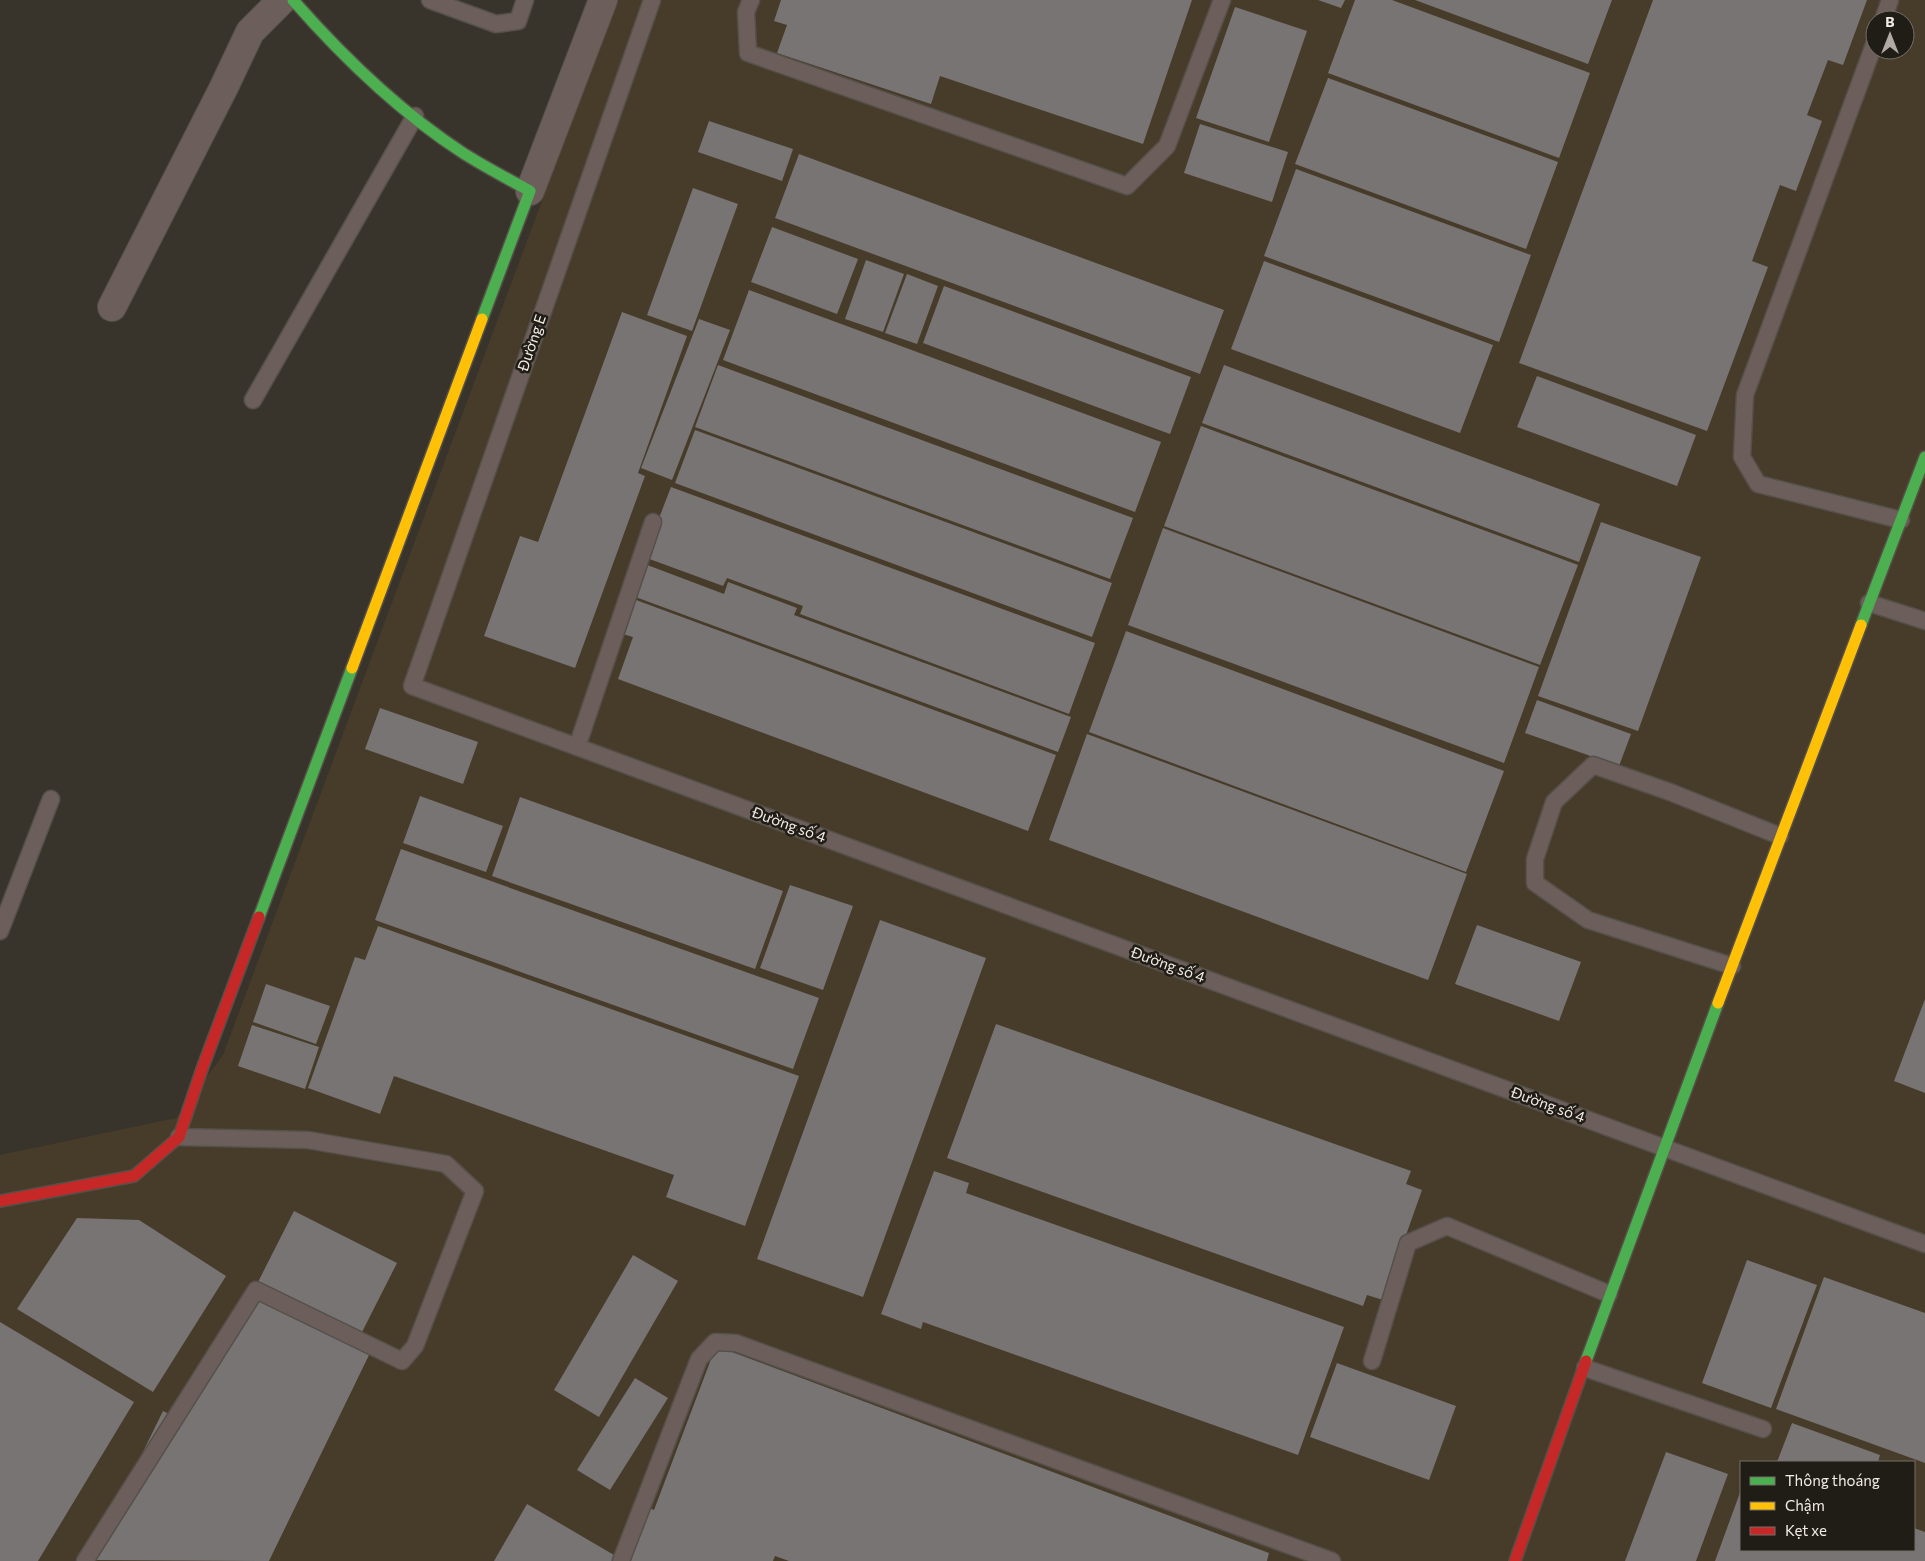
<svg xmlns="http://www.w3.org/2000/svg" width="1925" height="1561" font-family="Commissioner,sans-serif">
  <style>
    .built { fill: #473c29; fill-rule: evenodd }
    .building { fill: #787474 }
    .lines { fill: none; stroke-linecap: round; stroke-linejoin: round }
    .lane-casing { stroke: #555049; stroke-width: 19 }
    .street-casing { stroke: #555049; stroke-width: 30 }
    .fast-casing { stroke: #555049; stroke-width: 14 }
    .slow-casing { stroke: #555049; stroke-width: 14 }
    .jam-casing { stroke: #555049; stroke-width: 14 }
    .lane { stroke: #6c5f5b; stroke-width: 16 }
    .street { stroke: #6c5f5b; stroke-width: 28 }
    .fast { stroke: #4caf50; stroke-width: 11 }
    .slow { stroke: #ffc107; stroke-width: 11 }
    .jam { stroke: #c62828; stroke-width: 11 }
    .labels { text-anchor: middle; stroke-width: 5; stroke-linejoin: round; paint-order: stroke }
    .street-label { font-size: 15px; fill: #f2ece4; stroke: #201c16 }
  </style>
  <rect width="100%" height="100%" fill="#38332b"/>
  <!-- built -->
  <path class="built" d="M617 0H1925V1561H0V1155L176 1118 223 1055ZM1875 20H1905V50H1875ZM1741 1462H1914V1550H1741Z"/>
  <!-- building -->
  <g class="building">
    <path d="M781 0H1192L1143 144 940 76 931 104 777 53 787 25 774 21Z"/>
    <path d="M1318 0H1345L1341 8Z"/>
    <path d="M1355 0H1392L1590 73 1559 158 1328 73Z"/>
    <path d="M1415 0H1612L1588 64Z"/>
    <path d="M1653 0H1867L1843 65 1828 60 1807 115 1822 121 1796 191 1780 185 1752 261 1768 267 1707 431 1519 363Z"/>
    <path d="M1235 7 1307 31 1269 142 1196 118Z"/>
    <path d="M1328 78 1558 162 1526 249 1295 164Z"/>
    <path d="M709 121 793 149 782 181 698 152Z"/>
    <path d="M1200 124 1288 152 1272 202 1184 173Z"/>
    <path d="M799 154 1224 310 1200 374 775 218Z"/>
    <path d="M1296 169 1531 255 1499 342 1264 256Z"/>
    <path d="M693 188 738 204 692 331 647 315Z"/>
    <path d="M772 227 858 259 837 314 751 282Z"/>
    <path d="M866 260 904 274 883 332 845 319Z"/>
    <path d="M1264 261 1493 345 1460 433 1231 349Z"/>
    <path d="M907 274 938 286 917 344 885 333Z"/>
    <path d="M944 286 1191 377 1170 434 923 343Z"/>
    <path d="M749 290 1161 442 1135 512 723 360Z"/>
    <path d="M622 312 687 336 638 473 645 476 575 668 484 636 520 536 538 542Z"/>
    <path d="M699 319 730 330 672 480 641 468Z"/>
    <path d="M718 365 1133 518 1110 579 695 427Z"/>
    <path d="M1224 365 1600 504 1579 562 1202 423Z"/>
    <path d="M1537 376 1696 435 1677 486 1517 427Z"/>
    <path d="M1201 426 1578 565 1540 665 1164 526Z"/>
    <path d="M695 430 1112 583 1092 637 675 483Z"/>
    <path d="M671 487 1095 643 1069 714 800 614 803 606 727 578 723 586 644 557Z"/>
    <path d="M1601 522 1701 557 1638 731 1538 696Z"/>
    <path d="M1163 528 1539 667 1504 763 1128 625Z"/>
    <path d="M642 563 724 594 728 582 797 608 794 615 1071 717 1058 752 630 595Z"/>
    <path d="M636 600 1056 755 1028 831 618 679 633 637 623 634Z"/>
    <path d="M1126 631 1504 771 1466 872 1089 732Z"/>
    <path d="M1537 700 1631 734 1619 766 1525 733Z"/>
    <path d="M380 708 478 742 463 784 365 749Z"/>
    <path d="M1087 734 1467 874 1428 980 1049 840Z"/>
    <path d="M420 796 503 826 486 872 403 843Z"/>
    <path d="M520 797 783 891 755 969 492 876Z"/>
    <path d="M401 849 819 998 793 1069 375 920Z"/>
    <path d="M790 885 853 906 823 990 760 968Z"/>
    <path d="M880 920 986 958 863 1297 757 1259Z"/>
    <path d="M1477 925 1581 962 1559 1021 1455 984Z"/>
    <path d="M378 926 799 1076 745 1226 666 1197 674 1175 394 1076 380 1114 308 1088 355 957 365 960Z"/>
    <path d="M266 984 330 1006 316 1044 253 1022Z"/>
    <path d="M1925 999V1093L1894 1081Z"/>
    <path d="M996 1024 1411 1171 1406 1184 1422 1190 1383 1300 1367 1295 1363 1306 947 1158Z"/>
    <path d="M252 1025 319 1047 305 1089 238 1066Z"/>
    <path d="M934 1171 969 1183 966 1193 1344 1327 1298 1455 923 1322 921 1329 881 1314Z"/>
    <path d="M294 1211 397 1263 360 1336 257 1284Z"/>
    <path d="M77 1218 139 1220 226 1276 153 1392 17 1309Z"/>
    <path d="M633 1255 678 1281 599 1417 554 1390Z"/>
    <path d="M1747 1260 1817 1285 1771 1408 1702 1383Z"/>
    <path d="M1824 1277 1925 1313V1463L1776 1409Z"/>
    <path d="M247 1294 370 1353 269 1561 90 1560 163 1411 184 1421Z"/>
    <path d="M0 1322 134 1402 38 1561H0Z"/>
    <path d="M716 1346 1269 1553 1267 1561H789L775 1556 773 1561H623L644 1506 654 1510Z"/>
    <path d="M1337 1363 1456 1406 1429 1480 1310 1437Z"/>
    <path d="M635 1378 668 1398 610 1490 577 1470Z"/>
    <path d="M1792 1423 1880 1455 1878 1462H1777Z"/>
    <path d="M1666 1452 1728 1474 1696 1561H1625Z"/>
    <path d="M1741 1490V1550H1914V1528L1925 1532V1561H1715Z"/>
    <path d="M527 1504 619 1558 618 1561H494Z"/>
  </g>
  <g class="lines">
    <!-- lane casing -->
    <g class="lane-casing">
      <g id="lane">
        <path d="M430 0 496 24 518 21 525 0"/>
        <path d="M652 0 412 686 1925 1244"/>
        <path d="M751 0 746 12 748 53 1127 186 1167 146 1222 0"/>
        <path d="M1883 20 1890 0"/>
        <path d="M1875 42 1745 395 1742 457 1758 484 1901 520"/>
        <path d="M253 400 415 116"/>
        <path d="M1869 603 1925 621"/>
        <path d="M577 747 653 522"/>
        <path d="M0 931 51 799"/>
        <path d="M1732 966 1588 920 1535 883V859L1554 802 1593 765 1670 792 1780 836"/>
        <path d="M1372 1361 1408 1243 1447 1226 1609 1294"/>
        <path d="M1585 1368 1763 1429"/>
        <path d="M85 1561 256 1290 402 1361 415 1346 475 1191 446 1164 308 1140 179 1137"/>
        <path d="M621 1561 699 1359 715 1342 736 1343 1332 1561"/>
      </g>
    </g>
    <!-- street casing -->
    <g class="street-casing">
      <g id="street">
        <path d="M530 191 603 0"/>
        <path d="M112 307 224 87 250 32 282 0"/>
      </g>
    </g>
    <!-- fast casing -->
    <g class="fast-casing">
      <g id="fast">
        <path d="M293 0C343 57 400 112 463 153 485 167 508 179 530 191L482 319"/>
        <path d="M1861 625 1925 457"/>
        <path d="M259 917 352 668"/>
        <path d="M1586 1361 1718 1003"/>
      </g>
    </g>
    <!-- slow casing -->
    <g class="slow-casing">
      <g id="slow">
        <path d="M352 668 482 319"/>
        <path d="M1718 1003 1861 625"/>
      </g>
    </g>
    <!-- jam casing -->
    <g class="jam-casing">
      <g id="jam">
        <path d="M0 1201 134 1176 179 1137 202 1069 259 917"/>
        <path d="M1515 1561 1586 1361"/>
      </g>
    </g>
    <!-- lane -->
    <use href="#lane" class="lane"/>
    <!-- street -->
    <use href="#street" class="street"/>
    <!-- fast -->
    <use href="#fast" class="fast"/>
    <!-- slow -->
    <use href="#slow" class="slow"/>
    <!-- jam -->
    <use href="#jam" class="jam"/>
  </g>
  <g class="labels">
    <!-- street labels -->
    <g class="street-label">
      <text transform="translate(532 343) rotate(-71)" y="5">Đường E</text>
      <text transform="translate(789 825) rotate(20)" y="5">Đường số 4</text>
      <text transform="translate(1168 965) rotate(20)" y="5">Đường số 4</text>
      <text transform="translate(1548 1105) rotate(20)" y="5">Đường số 4</text>
    </g>
  </g>
  <!-- legend -->
  <rect x="1740" y="1461" width="175" height="90" fill="#201c16" stroke="#746f68"/>
  <rect x="1750" y="1477" width="25" height="8" fill="#4caf50" stroke="#746f68"/>
  <text x="1785" y="1486" font-size="15" fill="#f2ece4">Thông thoáng</text>
  <rect x="1750" y="1502" width="25" height="8" fill="#ffc107" stroke="#746f68"/>
  <text x="1785" y="1511" font-size="15" fill="#f2ece4">Chậm</text>
  <rect x="1750" y="1527" width="25" height="8" fill="#c62828" stroke="#746f68"/>
  <text x="1785" y="1536" font-size="15" fill="#f2ece4">Kẹt xe</text>
  <!-- north arrow -->
  <g transform="translate(1890 35)"><circle r="24" fill="#201c16" stroke="#746f68"/>
  <path d="M0-4L9 19L0 12L-9 19Z" fill="#b1aba3"/>
  <text y="-8" font-size="14" font-weight="bold" text-anchor="middle" fill="#f2ece4">B</text>
  </g>
</svg>
